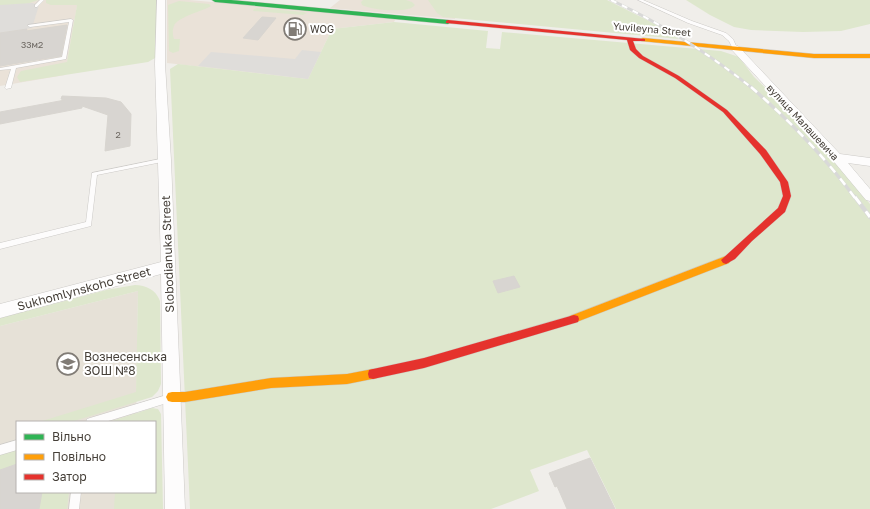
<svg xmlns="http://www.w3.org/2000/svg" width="870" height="509" font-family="'Golos Text',sans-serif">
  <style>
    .commercial { fill: #eae2d8 }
    .education { fill: #e6e1d7 }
    .green { fill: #dee7cd }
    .parking { fill: #dfddda }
    .building { fill: #d8d5d1; stroke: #d8d5d0 }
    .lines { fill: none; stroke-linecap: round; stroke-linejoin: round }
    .lane-casing { stroke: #cccac7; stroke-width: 1 }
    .street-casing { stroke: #cccac7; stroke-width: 1 }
    .fast-casing { stroke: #cecac2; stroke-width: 1 }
    .slow-casing { stroke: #cecac2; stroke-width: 1 }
    .jam-casing { stroke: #cecac2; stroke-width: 1 }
    .lane { fill: #fdfcfc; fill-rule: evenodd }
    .street { fill: #fdfcfc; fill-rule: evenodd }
    .fast { fill: #30b455; fill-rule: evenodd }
    .slow { fill: #ff9f0a; fill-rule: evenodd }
    .jam { fill: #e5322d; fill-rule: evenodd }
    .rail-far2-casing { stroke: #d9d9d8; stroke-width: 3 }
    .rail-far1-casing { stroke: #d9d9d8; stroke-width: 3.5 }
    .rail-casing { stroke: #d9d9d8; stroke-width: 4.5 }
    .rail-far2 { stroke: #fff; stroke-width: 2; stroke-dasharray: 6; stroke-linecap: butt }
    .rail-far1 { stroke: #fff; stroke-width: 2.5; stroke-dasharray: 8; stroke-linecap: butt }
    .rail { stroke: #fff; stroke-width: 3; stroke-dasharray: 9; stroke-linecap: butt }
    .labels { text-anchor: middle; stroke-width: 4; stroke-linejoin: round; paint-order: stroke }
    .far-number-label { font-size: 9px; fill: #6b6660 }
    .far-poi-label { font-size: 10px; fill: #453f38; stroke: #fff; text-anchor: start }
    .far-street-label { font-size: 10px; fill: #453f38; stroke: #fff }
    .street-label { font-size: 12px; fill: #453f38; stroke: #fff }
    .poi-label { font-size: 12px; fill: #453f38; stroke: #fff; text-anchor: start }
  </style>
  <rect width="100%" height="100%" fill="#f0eeea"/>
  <!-- commercial -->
  <g class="commercial">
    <path d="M0 0H78L65 75 0 86Z"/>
    <path d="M167 0H189L396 18 394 22 332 29 308 79 167 63Z"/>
    <path d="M340 0H451L455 19 330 8Z"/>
  </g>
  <!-- education -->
  <path class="education" d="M138 291 136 422H17V492H134V509H0V326Z"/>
  <!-- green -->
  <g class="green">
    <path d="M0 0H38L24 5H0Z"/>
    <path d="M46 0H157V57L148 62 20 82 17 77 21 71 67 62 77 5H51L46 3Z"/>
    <path d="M363 0H406L412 2 415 5C409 14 371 10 362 5L361 2Z"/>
    <path d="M428 0H607L659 26 679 39 443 17 437 13Z"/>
    <path d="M686 0H870V24L841 31 803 32 751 30 734 27 710 15Z"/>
    <path d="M179 1 209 4 211 6C203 11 177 17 174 26 172 30 173 36 174 39H180L179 51 173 53 169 51 168 5Z"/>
    <path d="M257 8 304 12 307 13 303 15 253 11 254 9Z"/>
    <path d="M394 22 488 31 486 48 500 49 502 32 721 51 739 57 754 77 797 118 870 204V509H616L587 450 530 470 539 491 491 509H190L170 69 178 64 308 79 332 29Z"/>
    <path d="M135 285C146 285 156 290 160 301L161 384 158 391 152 397 71 422H39L136 392 138 291 0 326V318L106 290Z"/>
    <path d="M152 408 158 409 161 414 163 509H114L115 492H155V422H109Z"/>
    <path d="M17 449V464L0 470V455Z"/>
    <path d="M42 492H69L67 509H39Z"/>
  </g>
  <!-- parking -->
  <g class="parking">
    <path d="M32 3 39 5 32 28 0 33V5Z"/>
    <path d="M302 50 321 52 308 79 198 66 211 52 295 59Z"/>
  </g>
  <!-- building -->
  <g class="building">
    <path d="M262 17 276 18 258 40 243 38Z"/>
    <path d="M67 25 61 56 0 66V33L27 29 26 31Z"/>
    <path d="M62 96 106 98 121 102 131 114 130 146 105 151 108 115 82 106V108L0 124V112L65 100 61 99Z"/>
    <path d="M514 276 520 287 498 293 493 281Z"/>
    <path d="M590 458 615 509H567L557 486 555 487 549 473Z"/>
    <path d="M17 464V492H42L39 509H0V470Z"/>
  </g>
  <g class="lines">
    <!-- lane casing -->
    <g class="lane-casing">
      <g id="lane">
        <path d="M40 0H44L37 7H35V5Z"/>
        <path d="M638 0H643L692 21 726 33 733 39 737 48 733 49 729 41 722 35 688 23Z"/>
        <path d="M71 19 73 20 66 59 16 68 11 88 6 89 5 88 11 69 0 70V68L62 57 69 22 30 27 28 26V25Z"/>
        <path d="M165 158 168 160 167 161 97 175 91 226 0 249V243L86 222 92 173Z"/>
        <path d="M170 394 173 395 174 398 173 401 170 402 105 422H86L87 419 90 418Z"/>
        <path d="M17 440V450L0 455V445Z"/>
        <path d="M71 492H81L79 509H69Z"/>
      </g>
    </g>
    <!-- street casing -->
    <g class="street-casing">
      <g id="street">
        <path d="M157 0H165V64L171 160 185 509H165L161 274 0 318V304L161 262 155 64Z"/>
        <path d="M735 45 738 46 840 154 870 158V166L848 163 870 189V201L866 200 820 145 732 50 730 48Z"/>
      </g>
    </g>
    <!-- fast casing -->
    <g class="fast-casing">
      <path id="fast" d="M212 0H231L448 20 451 22 448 24 215 2Z"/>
    </g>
    <!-- slow casing -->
    <g class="slow-casing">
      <g id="slow">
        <path d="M643 38 814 54H870V58H814L641 41V39Z"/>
        <path d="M726 256 729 257 731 260 729 263 574 323 570 322 569 319 570 316Z"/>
        <path d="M373 369 377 370 378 374 377 378 347 384 271 388 185 402H172L168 401 166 397 168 393 172 392H185L271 378 347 374Z"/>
      </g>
    </g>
    <!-- jam casing -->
    <g class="jam-casing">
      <g id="jam">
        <path d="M448 20 645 39V41H633L636 49 643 56 679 76 727 110 766 150 788 182 791 196 785 212 752 241 735 259 726 264 723 263 721 260 778 208 783 196 780 182 760 154 723 112 675 78 639 58 630 50 627 40 446 23V21Z"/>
        <path d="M574 315 578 316 579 319 578 322 424 368 373 379 369 378 368 374 369 370 373 369 424 358Z"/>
      </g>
    </g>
    <!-- lane -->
    <use href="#lane" class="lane"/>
    <!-- street -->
    <use href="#street" class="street"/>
    <!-- fast -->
    <use href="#fast" class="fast"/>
    <!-- slow -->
    <use href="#slow" class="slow"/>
    <!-- jam -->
    <use href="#jam" class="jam"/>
    <!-- rail-far2 casing -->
    <g class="rail-far2-casing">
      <path id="rail-far2" d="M611 0C662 24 708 53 752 88"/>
    </g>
    <!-- rail-far1 casing -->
    <g class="rail-far1-casing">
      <path id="rail-far1" d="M751 87C790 121 825 157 855 198"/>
    </g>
    <!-- rail casing -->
    <g class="rail-casing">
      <path id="rail" d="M855 197 870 217"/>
    </g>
    <!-- rail-far2 -->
    <use href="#rail-far2" class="rail-far2"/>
    <!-- rail-far1 -->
    <use href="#rail-far1" class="rail-far1"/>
    <!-- rail -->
    <use href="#rail" class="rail"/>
  </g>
  <!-- icons -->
  <defs>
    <g id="fuel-ring" transform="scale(1.15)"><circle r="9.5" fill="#fff" stroke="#817c76" stroke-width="1.5"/><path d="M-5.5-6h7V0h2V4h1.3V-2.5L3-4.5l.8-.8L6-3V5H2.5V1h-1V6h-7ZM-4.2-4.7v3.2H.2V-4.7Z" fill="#817c76"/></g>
    <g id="school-ring" transform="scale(1.15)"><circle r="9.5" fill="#fff" stroke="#817c76" stroke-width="1.5"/><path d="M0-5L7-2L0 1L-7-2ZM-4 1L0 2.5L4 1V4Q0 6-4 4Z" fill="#817c76"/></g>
  </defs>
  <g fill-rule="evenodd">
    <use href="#fuel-ring" x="295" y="29"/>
    <use href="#school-ring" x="68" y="364"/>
  </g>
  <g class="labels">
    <!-- far-number labels -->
    <g class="far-number-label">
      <text x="32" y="48">33м2</text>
      <text x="118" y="138">2</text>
    </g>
    <!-- far-poi labels -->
    <g class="far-poi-label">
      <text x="310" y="33">WOG</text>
    </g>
    <!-- far-street labels -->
    <g class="far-street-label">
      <text transform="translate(652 29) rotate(5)" y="4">Yuvileyna Street</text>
      <text transform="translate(803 122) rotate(47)" y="4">вулиця Малашевича</text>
    </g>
    <!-- street labels -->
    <g class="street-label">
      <text transform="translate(168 254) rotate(-92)" y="4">Slobodianuka Street</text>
      <text transform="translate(84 289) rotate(-15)" y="4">Sukhomlynskoho Street</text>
    </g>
    <!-- poi labels -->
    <g class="poi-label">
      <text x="84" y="361">Вознесенська<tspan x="84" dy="14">ЗОШ №8</tspan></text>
    </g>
  </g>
  <!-- legend -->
  <rect x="16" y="421" width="140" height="72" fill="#ffffff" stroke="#b5b2af"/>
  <rect x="24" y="434" width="20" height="6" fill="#30b455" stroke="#b5b2af"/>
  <text x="52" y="441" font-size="12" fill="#453f38">Вільно</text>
  <rect x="24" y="454" width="20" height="6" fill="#ff9f0a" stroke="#b5b2af"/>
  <text x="52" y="461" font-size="12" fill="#453f38">Повільно</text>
  <rect x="24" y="474" width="20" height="6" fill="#e5322d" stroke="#b5b2af"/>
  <text x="52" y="481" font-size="12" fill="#453f38">Затор</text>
</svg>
